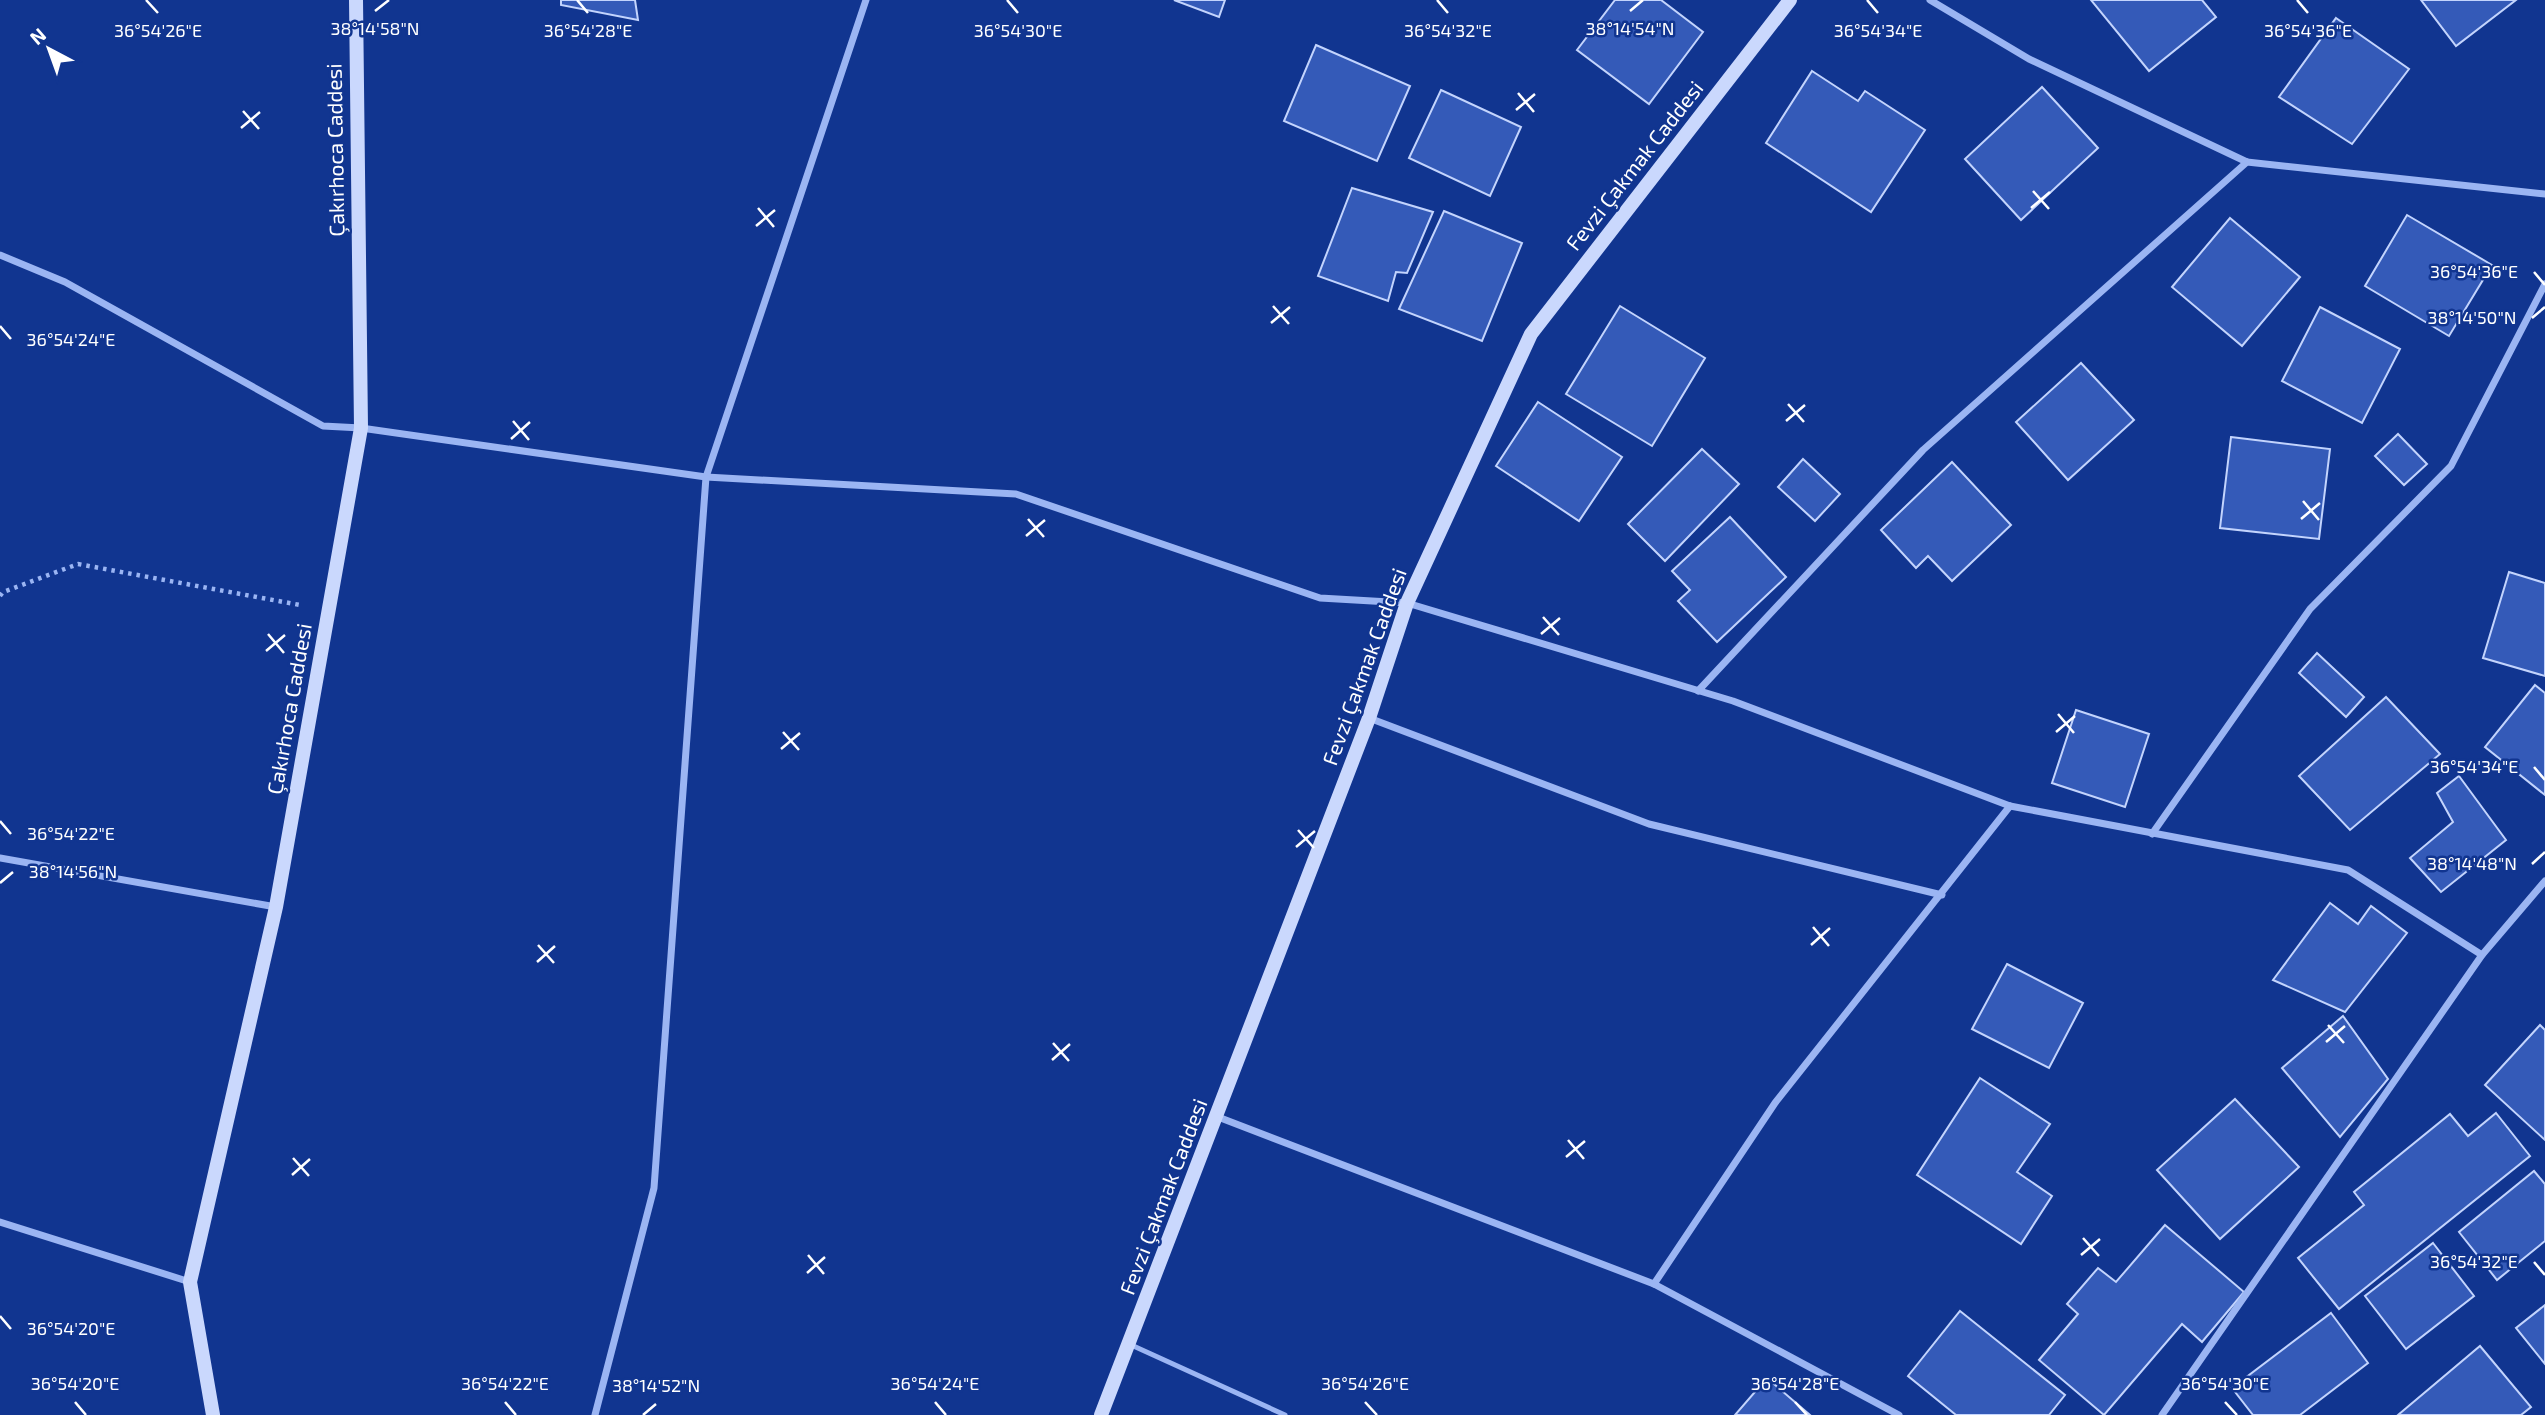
<svg xmlns="http://www.w3.org/2000/svg" width="2545" height="1415" font-family="'Exo 2',sans-serif">
  <style>
    .building { fill: #345ab8; stroke: #c3d4fd; stroke-width: 2 }
    .lines { fill: none; stroke-linecap: round; stroke-linejoin: round }
    .path { stroke: #9bb5f3; stroke-width: 4.5; stroke-dasharray: 3.5 5; stroke-linecap: butt }
    .lane { stroke: #9bb5f3; stroke-width: 5 }
    .street { stroke: #9bb5f3; stroke-width: 7 }
    .secondary { stroke: #cad8fd; stroke-width: 14 }
    .ticks { fill: none; stroke: #fff; stroke-width: 2.5 }
    .labels { text-anchor: middle; stroke-width: 5; stroke-linejoin: round; paint-order: stroke }
    .street-label { font-size: 21px; fill: #fff; stroke: #113590 }
    .ticks-label { font-size: 18px; text-anchor: middle; fill: #fff; stroke: #113590; stroke-width: 5; stroke-linejoin: round; paint-order: stroke }
  </style>
  <rect width="100%" height="100%" fill="#113590"/>
  <!-- building -->
  <g class="building">
    <path d="M561 0H635L638 20 561 5Z"/>
    <path d="M1174 0H1225L1219 17Z"/>
    <path d="M1615 0H1661L1703 32 1649 104 1577 50Z"/>
    <path d="M2091 0H2202L2216 17 2149 71Z"/>
    <path d="M2421 0H2516L2456 46Z"/>
    <path d="M2336 18 2409 69 2352 144 2279 97Z"/>
    <path d="M1316 45 1410 86 1377 161 1284 121Z"/>
    <path d="M1812 71 1858 101 1865 91 1925 130 1871 212 1766 143Z"/>
    <path d="M2042 87 2098 148 2021 220 1965 159Z"/>
    <path d="M1441 90 1521 127 1490 196 1409 158Z"/>
    <path d="M1352 188 1433 212 1407 273 1396 272 1388 301 1318 276Z"/>
    <path d="M1444 211 1522 243 1482 341 1399 309Z"/>
    <path d="M2407 215 2492 265 2449 336 2365 286Z"/>
    <path d="M2230 218 2300 277 2242 346 2172 287Z"/>
    <path d="M1620 306 1705 358 1652 446 1566 394Z"/>
    <path d="M2320 307 2400 349 2362 423 2282 381Z"/>
    <path d="M2081 363 2134 420 2068 480 2016 422Z"/>
    <path d="M1538 402 1622 457 1579 521 1496 466Z"/>
    <path d="M2398 434 2427 464 2404 485 2375 456Z"/>
    <path d="M2231 437 2330 449 2319 539 2220 528Z"/>
    <path d="M1702 449 1739 484 1665 561 1628 524Z"/>
    <path d="M1803 459 1840 494 1815 521 1778 487Z"/>
    <path d="M1952 462 2011 525 1952 581 1928 556 1916 568 1881 530Z"/>
    <path d="M1730 517 1786 577 1717 642 1678 601 1690 590 1672 571Z"/>
    <path d="M2509 572 2545 583V676L2483 658Z"/>
    <path d="M2317 653 2364 697 2346 717 2299 673Z"/>
    <path d="M2535 685 2545 693V795L2485 747Z"/>
    <path d="M2386 697 2440 754 2350 830 2299 776Z"/>
    <path d="M2076 710 2149 734 2125 807 2052 783Z"/>
    <path d="M2459 776 2506 840 2441 892 2410 858 2453 822 2437 793Z"/>
    <path d="M2330 903 2358 924 2371 906 2407 933 2345 1012 2273 980Z"/>
    <path d="M2007 964 2083 1003 2049 1068 1972 1029Z"/>
    <path d="M2343 1016 2388 1079 2340 1137 2282 1068Z"/>
    <path d="M2540 1025 2545 1030V1140L2485 1085Z"/>
    <path d="M1980 1078 2050 1124 2017 1172 2052 1196 2021 1244 1917 1175Z"/>
    <path d="M2235 1099 2299 1167 2220 1239 2157 1170Z"/>
    <path d="M2496 1113 2530 1156 2339 1309 2298 1258 2364 1205 2354 1192 2450 1114 2468 1136Z"/>
    <path d="M2534 1171 2545 1184V1241L2497 1280 2459 1232Z"/>
    <path d="M2165 1225 2244 1292 2202 1342 2182 1324 2104 1415 2039 1360 2078 1314 2067 1304 2098 1268 2116 1282Z"/>
    <path d="M2433 1243 2474 1296 2406 1349 2365 1296Z"/>
    <path d="M2545 1305V1364L2516 1328Z"/>
    <path d="M1960 1311 2065 1395 2049 1415H1956L1908 1376Z"/>
    <path d="M2331 1313 2368 1363 2300 1415H2253L2232 1388Z"/>
    <path d="M2480 1346 2531 1407 2521 1415H2398Z"/>
    <path d="M1767 1378 1810 1415H1735Z"/>
  </g>
  <g class="lines">
    <!-- path -->
    <path class="path" d="M0 596 3 592 78 564 300 605"/>
    <!-- lane -->
    <path class="lane" d="M1129 1344 1285 1415"/>
    <!-- street -->
    <g class="street">
      <path d="M1930 0 2029 59 2247 162 2545 194"/>
      <path d="M0 255 65 282 323 426 361 428 706 477 1016 494 1320 598 1407 603 1733 701 2010 806 2348 870 2482 955"/>
      <path d="M1698 691 1923 450 2247 162"/>
      <path d="M1369 718 1649 824 1942 895"/>
      <path d="M2152 834 2310 609 2451 466 2545 284"/>
      <path d="M0 858 276 907"/>
      <path d="M1218 1117 1654 1284 1899 1415"/>
      <path d="M0 1222 190 1282"/>
      <path d="M1654 1284 1775 1103 2010 806"/>
      <path d="M595 1415 654 1188 706 477 866 0"/>
      <path d="M2162 1415 2482 955 2545 881"/>
    </g>
    <!-- secondary -->
    <g class="secondary">
      <path d="M213 1415 190 1282 276 907 361 428 356 0"/>
      <path d="M1101 1415 1369 718 1407 603 1531 334 1790 0"/>
    </g>
  </g>
  <!-- ticks -->
  <path class="ticks" d="M146 0 158 13M577 0 588 13M1007 0 1018 13M1437 0 1448 13M1867 0 1878 13M2297 0 2308 13M375 11 389 0M1630 11 1643 0M1518 93 1534 112M1516 110 1535 94M243 111 259 129M241 128 260 112M2033 191 2049 209M758 208 774 227M2031 208 2050 192M756 226 775 210M2534 272 2545 285M1273 306 1289 324M2532 318 2545 307M1271 323 1290 307M0 326 11 339M1788 404 1804 422M513 421 529 440M1786 421 1805 405M511 439 530 422M2303 501 2319 520M1028 519 1044 537M2301 519 2320 503M1026 536 1045 520M1543 617 1559 635M268 634 284 653M1541 634 1560 618M266 651 285 635M2058 714 2074 733M783 732 799 750M2056 732 2075 716M781 749 800 733M2534 767 2545 780M0 821 11 834M1298 830 1314 848M1296 847 1315 831M2532 864 2545 852M0 883 13 872M1813 927 1829 946M538 945 554 963M1811 945 1830 928M537 962 555 946M2328 1025 2344 1043M2326 1042 2345 1026M1053 1043 1069 1061M1052 1060 1070 1044M1568 1140 1584 1159M1566 1157 1585 1141M293 1158 309 1176M292 1175 310 1159M2083 1238 2099 1256M808 1255 824 1274M2081 1255 2100 1239M2534 1262 2545 1275M807 1273 825 1257M0 1316 11 1329M75 1402 86 1415M505 1402 516 1415M935 1402 946 1415M1365 1402 1377 1415M1795 1402 1807 1415M2225 1402 2237 1415M643 1415 656 1404"/>
  <g class="labels">
    <!-- street labels -->
    <g class="street-label">
      <text transform="translate(336 150) rotate(-91)" y="7">Çakırhoca Caddesi</text>
      <text transform="translate(1635 166) rotate(-52)" y="7">Fevzi Çakmak Caddesi</text>
      <text transform="translate(1365 667) rotate(-70)" y="7">Fevzi Çakmak Caddesi</text>
      <text transform="translate(290 709) rotate(-80)" y="7">Çakırhoca Caddesi</text>
      <text transform="translate(1164 1197) rotate(-69)" y="7">Fevzi Çakmak Caddesi</text>
    </g>
  </g>
  <g class="ticks-label">
    <text x="375" y="35">38°14'58"N</text>
    <text x="1630" y="35">38°14'54"N</text>
    <text x="588" y="37">36°54'28"E</text>
    <text x="158" y="37">36°54'26"E</text>
    <text x="1018" y="37">36°54'30"E</text>
    <text x="1448" y="37">36°54'32"E</text>
    <text x="1878" y="37">36°54'34"E</text>
    <text x="2308" y="37">36°54'36"E</text>
    <text x="2474" y="278">36°54'36"E</text>
    <text x="2472" y="324">38°14'50"N</text>
    <text x="71" y="346">36°54'24"E</text>
    <text x="2474" y="773">36°54'34"E</text>
    <text x="71" y="840">36°54'22"E</text>
    <text x="2472" y="870">38°14'48"N</text>
    <text x="73" y="878">38°14'56"N</text>
    <text x="2474" y="1268">36°54'32"E</text>
    <text x="71" y="1335">36°54'20"E</text>
    <text x="75" y="1390">36°54'20"E</text>
    <text x="505" y="1390">36°54'22"E</text>
    <text x="935" y="1390">36°54'24"E</text>
    <text x="1365" y="1390">36°54'26"E</text>
    <text x="1795" y="1390">36°54'28"E</text>
    <text x="2225" y="1390">36°54'30"E</text>
    <text x="656" y="1392">38°14'52"N</text>
  </g>
  <!-- north arrow -->
  <g transform="translate(49 49) rotate(319)" stroke="#113590" stroke-width="5" paint-order="stroke">
  <path d="M0-5L12 26L0 18L-12 26Z" fill="#ffffff"/>
  <text y="-10" font-size="19" font-weight="bold" text-anchor="middle" fill="#ffffff">N</text>
  </g>
</svg>
